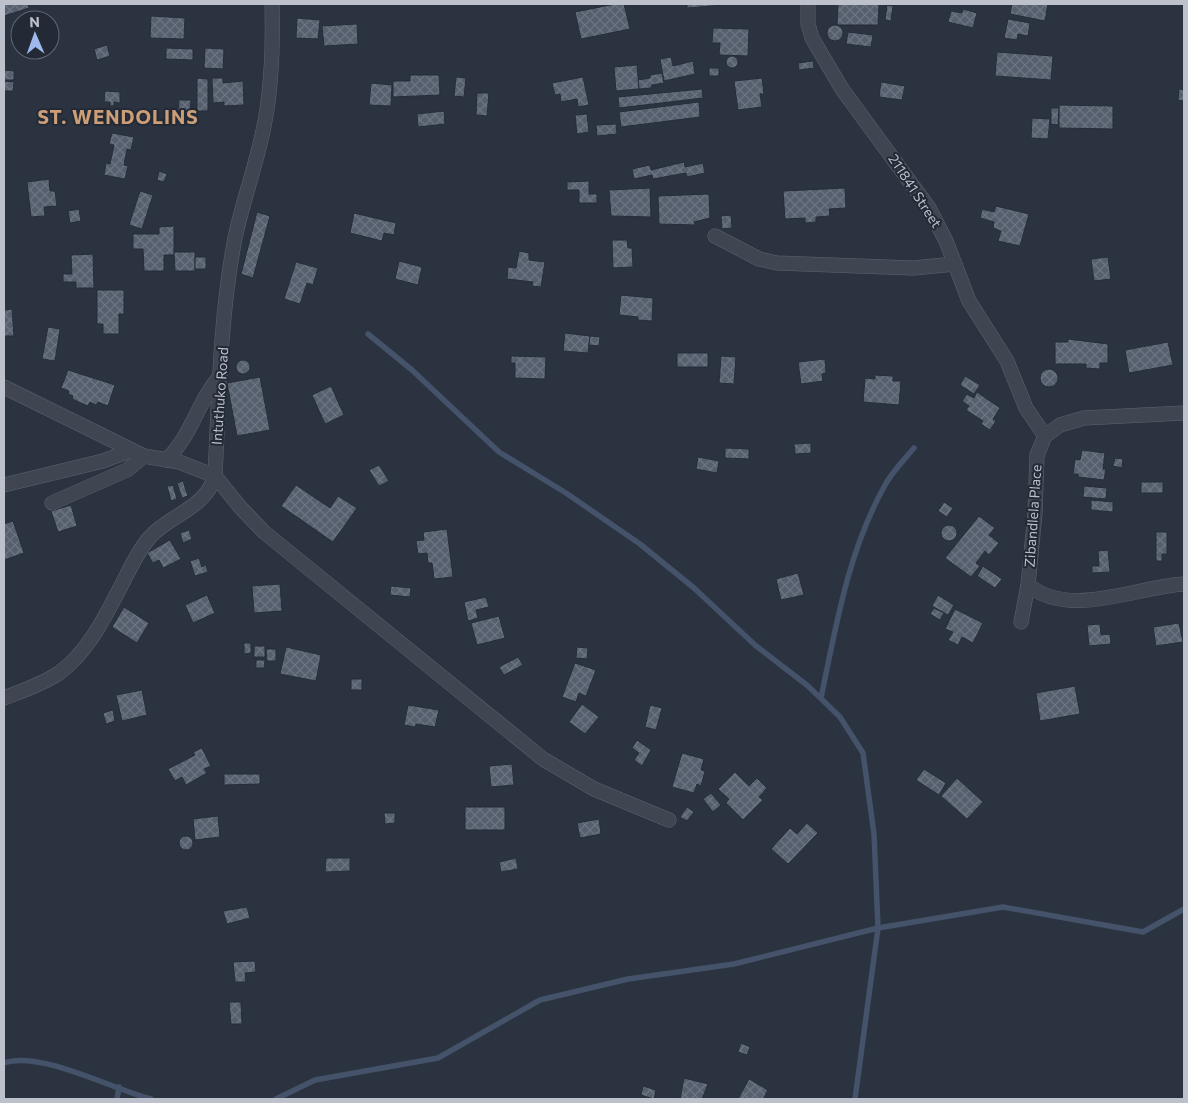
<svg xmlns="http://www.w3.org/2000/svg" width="1188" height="1103" font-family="Commissioner,sans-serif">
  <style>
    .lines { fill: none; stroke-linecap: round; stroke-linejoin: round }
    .stream { stroke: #445369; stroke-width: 5.5 }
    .building { fill: url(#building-cross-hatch); stroke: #252d38 }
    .minor-casing { stroke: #5d646e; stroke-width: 15 }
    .minor { stroke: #3f4651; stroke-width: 14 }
    .labels { text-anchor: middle; stroke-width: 4; stroke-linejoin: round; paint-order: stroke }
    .street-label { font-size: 14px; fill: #bcc1cb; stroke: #232a36 }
    .district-label { font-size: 19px; font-weight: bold; letter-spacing: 1px; fill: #cb9e77; stroke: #232a36 }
  </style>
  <defs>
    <pattern id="building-cross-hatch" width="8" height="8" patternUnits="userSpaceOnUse" patternTransform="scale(1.25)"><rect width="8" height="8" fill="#565f6e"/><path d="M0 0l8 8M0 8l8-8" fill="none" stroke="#6c7481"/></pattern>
  </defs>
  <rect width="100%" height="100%" fill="#2b3341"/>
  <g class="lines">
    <!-- stream -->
    <g class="stream">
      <path d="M368 334 412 370 499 452 566 493 640 544 694 588 755 645 808 686 840 717 863 753 874 834 878 928 855 1099"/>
      <path d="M821 698C836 626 848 552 884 487 891 473 904 460 914 448"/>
      <path d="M4 1063C40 1050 114 1090 151 1099"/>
      <path d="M117 1099 119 1087"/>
      <path d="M276 1099 315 1080 438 1058 540 1000 628 979 734 964 878 928 1003 907 1143 932 1184 909"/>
    </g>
  </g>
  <!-- building -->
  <g class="building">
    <path d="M4 4H28L29 8 4 16Z"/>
    <path d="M615 4H624L630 29 581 39 575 12Z"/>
    <path d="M687 4H723V5L687 8Z"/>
    <path d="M838 4H879L878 25H837Z"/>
    <path d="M1012 4H1048L1045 21 1010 14Z"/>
    <path d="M887 5 893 6 891 21 885 20Z"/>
    <path d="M963 9 977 13 973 28 948 22 951 11 962 13Z"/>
    <path d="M151 16 185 18 184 39 150 38Z"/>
    <path d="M297 18 320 20 318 39 296 38Z"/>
    <path d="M1008 19 1030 23 1028 36 1018 34 1017 40 1004 38Z"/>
    <path d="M357 24 358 44 324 46 322 26Z"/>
    <circle cx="835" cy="33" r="8"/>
    <path d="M713 28 749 29 748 56 719 55 720 43H712Z"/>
    <path d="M848 32 873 35 871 47 846 44Z"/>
    <path d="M107 45 110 56 97 60 94 49Z"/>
    <path d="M166 48 193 49V60L166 59Z"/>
    <path d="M205 48 224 49 223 69 204 68Z"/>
    <path d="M997 52 1053 56 1051 80 995 76Z"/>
    <circle cx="732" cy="62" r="6"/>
    <path d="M671 57 673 66 693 61 695 74 664 81 660 59Z"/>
    <path d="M813 61 814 68 799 70 798 63Z"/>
    <path d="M637 65 639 89 616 91 614 67Z"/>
    <rect x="709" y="68" width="10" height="8"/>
    <path d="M4 70 14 71V80H4Z"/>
    <path d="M662 73 664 83 652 85 651 88 639 89 638 80 650 78V75Z"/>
    <path d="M410 75H439L440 95 393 97V81H410Z"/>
    <path d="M456 77 466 78 464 97 454 96Z"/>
    <path d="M583 77 589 105 578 107 577 99 561 102 560 94 555 95 552 83Z"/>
    <path d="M197 78 208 79V111H197Z"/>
    <path d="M212 78H223V83L243 81 244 105 224 106V102L213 103Z"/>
    <path d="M762 78 764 94H760L762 107 738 110 734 81Z"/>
    <path d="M4 81 14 82 13 91H4Z"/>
    <path d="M881 82 905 86 902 100 879 97Z"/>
    <path d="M371 83 392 85 391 106 369 105Z"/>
    <path d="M702 89 703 98 619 108 618 97Z"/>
    <path d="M1179 89 1184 90V101L1178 100Z"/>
    <path d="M105 91 120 92V103L114 102V106H110V102H104Z"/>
    <path d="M477 93H489L487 116 476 115Z"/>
    <path d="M179 100H191L190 111H178Z"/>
    <path d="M699 102 700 117 621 127 619 112Z"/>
    <path d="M1059 105 1113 106V129L1059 128Z"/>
    <path d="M1051 108H1059L1058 125 1051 124Z"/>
    <path d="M444 111 445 124 418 127 417 114Z"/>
    <path d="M587 114 589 132 577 134 575 115Z"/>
    <path d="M1032 118 1050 119 1048 139 1031 138Z"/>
    <path d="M616 124 617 134 597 136 596 125Z"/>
    <path d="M112 133 134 137 131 150 127 149 124 165 128 166 125 179 104 175 106 163 110 164 114 145 109 144Z"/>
    <path d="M684 162 685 167 703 163 705 173 687 177 686 173 653 179 652 175 634 179 632 169 650 165 651 170Z"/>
    <path d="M159 171 167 174 164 182 157 180Z"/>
    <path d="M49 179 50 191H55L57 206 44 207 45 216 31 217 27 182Z"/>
    <path d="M589 181V194H597V203H579V190H567V182Z"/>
    <path d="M650 188 651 217 611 216 609 190Z"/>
    <path d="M845 188 846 208 829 209 830 216 816 217V222L805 223V218L785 219 783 191Z"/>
    <path d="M140 191 153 195 142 229 129 225Z"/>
    <path d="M709 194 710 218 694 222 695 225 659 224 658 196Z"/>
    <path d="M996 206 1029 214 1020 246 998 241 1001 231 993 228 994 222 980 218 982 209 994 212Z"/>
    <path d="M79 209 81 221 70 223 68 211Z"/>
    <path d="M257 212 270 216 253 278 241 274Z"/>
    <path d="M354 213 396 223 394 235 384 233 382 241 350 233Z"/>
    <path d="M731 215 732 228 722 229 721 216Z"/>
    <path d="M174 226V255H164V271H144L143 249H133V234H159V227Z"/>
    <path d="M612 240H627L628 248H632L633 267 613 268Z"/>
    <path d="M519 251 529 253V260L545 262 541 287 532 286 533 282 507 279 508 267 516 268Z"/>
    <path d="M174 252H195V271H175Z"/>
    <path d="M93 254 94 288H76V282H63V274H72L71 255Z"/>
    <rect x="195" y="257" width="11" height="12"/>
    <path d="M1108 257 1111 279 1094 281 1091 259Z"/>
    <path d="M399 261 422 267 418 285 395 279Z"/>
    <path d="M296 262 318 268 313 285 307 283 300 304 284 299Z"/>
    <path d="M97 290H124V314H119V334H103V324H97Z"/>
    <path d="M621 295 653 298 652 321 638 320V317L619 315Z"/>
    <path d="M12 309 14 336H4V310Z"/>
    <path d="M48 327 60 329 55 361 42 359Z"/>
    <path d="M565 333 590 336 588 353 563 351Z"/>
    <path d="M590 336 600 337 599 346 589 345Z"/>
    <path d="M1068 339 1108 344V363H1100V369L1086 368V364H1055V342H1068Z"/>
    <path d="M1168 342 1173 365 1129 373 1125 350Z"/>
    <rect x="677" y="353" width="31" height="14"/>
    <path d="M511 356 546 357 545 379 515 378V363H511Z"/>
    <path d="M721 356 736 357 734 384 719 383Z"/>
    <path d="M825 359 826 373 822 374 823 381 801 384 798 362Z"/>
    <circle cx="243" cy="367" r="7"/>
    <circle cx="1049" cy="378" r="9"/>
    <path d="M68 370 115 385 108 406 98 402 96 405 90 402 88 406 72 399 73 396 68 394 69 391 61 388Z"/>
    <path d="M875 375 893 376V381H901L899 405 863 402 865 378 875 379Z"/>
    <path d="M965 376 980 385 974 394 960 385Z"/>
    <path d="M260 377 270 430 237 436 227 383Z"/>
    <path d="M331 386 344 415 325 424 312 395Z"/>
    <path d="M977 392 1000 408 993 419 996 421 990 430 981 424 983 421 966 410 969 406 962 401 967 394 974 398Z"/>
    <path d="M811 443V453L795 454 794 444Z"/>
    <path d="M725 448 749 449V459L725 458Z"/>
    <path d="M1082 450 1105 453 1103 469H1106L1104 480 1078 477V474H1073L1075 459 1080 460Z"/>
    <path d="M698 457 719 461 717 473 696 469Z"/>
    <path d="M1115 458 1123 459 1122 468 1113 466Z"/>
    <path d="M379 465 389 481 379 486 369 470Z"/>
    <path d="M183 481 188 496 182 498 177 483Z"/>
    <rect x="1141" y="482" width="22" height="11"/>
    <path d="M173 485 177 499 171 501 167 486Z"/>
    <path d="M296 485 330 508 338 496 357 508 333 542 281 506Z"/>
    <path d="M1084 486 1107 488 1106 499 1083 497Z"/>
    <path d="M1091 500 1113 502V512L1091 510Z"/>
    <path d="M944 502 953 508 947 517 938 511Z"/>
    <path d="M71 505 77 526 58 532 51 511Z"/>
    <path d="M979 516 995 528 989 535 999 543 989 555 985 551 976 563 980 566 971 577 945 558Z"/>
    <path d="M13 521 24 553 4 560V524Z"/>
    <circle cx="949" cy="533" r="8"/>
    <path d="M447 529 453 577 434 579 432 563H428L427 553 418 554 416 541 424 540 423 532Z"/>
    <path d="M189 530 192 539 183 543 180 533Z"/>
    <path d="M1156 532H1167V554H1162V561H1156Z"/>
    <path d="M170 540 181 559 163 568 159 560 153 563 147 553Z"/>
    <path d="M1108 550 1110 572 1092 573V566H1099L1098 551Z"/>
    <path d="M199 558 202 567 206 565 208 572 195 576 190 561Z"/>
    <path d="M983 566 1002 579 995 588 977 576Z"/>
    <path d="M798 573 804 595 781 600 776 579Z"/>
    <path d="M280 584 282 611 254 613 252 586Z"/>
    <path d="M391 586 411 588 410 597 390 595Z"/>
    <path d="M207 595 215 613 193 623 185 605Z"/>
    <path d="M938 595 954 605 948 615 932 606Z"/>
    <path d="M486 597 489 607 476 610 478 618 468 621 464 602Z"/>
    <path d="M124 607 149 623 137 643 112 627Z"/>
    <path d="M934 608 944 613 940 620 930 614Z"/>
    <path d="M955 609 983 623 973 643 962 637 958 645 948 640 953 632 945 629Z"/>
    <path d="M499 616 505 638 477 645 471 623Z"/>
    <path d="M1179 623 1183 642 1156 646 1153 627Z"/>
    <path d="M1100 624 1101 635 1110 634 1111 644 1089 646 1087 625Z"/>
    <path d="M244 643H251V653L244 654Z"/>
    <rect x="254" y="646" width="11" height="11"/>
    <path d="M286 647 321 655 316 681 280 674Z"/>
    <path d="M577 647 588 648 587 659 576 658Z"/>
    <path d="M266 649H276V661H267Z"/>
    <path d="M518 657 523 665 504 675 499 667Z"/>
    <path d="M256 660H265L264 668H256Z"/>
    <path d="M575 663 596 670 586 696 579 693 576 702 562 697Z"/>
    <rect x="351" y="679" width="11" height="11"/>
    <path d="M1075 686 1080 714 1040 721 1036 693Z"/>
    <path d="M142 690 147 715 122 721 116 695Z"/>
    <path d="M582 704 599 717 585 734 569 722Z"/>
    <path d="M408 705 439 710 435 727 416 724 415 727 404 725Z"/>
    <path d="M650 705 662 708 656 730 645 727Z"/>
    <path d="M113 710 115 721 106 724 103 713Z"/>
    <path d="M637 740 651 750 642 766 634 760 639 753 632 748Z"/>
    <path d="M202 748 211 766 204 769 207 773 186 785 182 777 175 781 168 769 195 755 193 752Z"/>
    <path d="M682 753 704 759 701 770 705 771 701 786 697 784 694 793 672 787Z"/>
    <path d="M512 764 514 785 491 787 489 766Z"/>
    <path d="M924 769 946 783 939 795 916 780Z"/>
    <path d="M735 772 749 786 757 778 767 788 759 797 763 800 743 820 726 803 729 799 718 789Z"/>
    <path d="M224 774H260V784L224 785Z"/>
    <path d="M957 778 983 802 967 819 941 796Z"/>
    <path d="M711 793 721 805 713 812 703 799Z"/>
    <rect x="465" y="807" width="40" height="23"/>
    <path d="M687 807 694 812 687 821 680 817Z"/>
    <path d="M384 813H395V823L385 824Z"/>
    <path d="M218 816 220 837 195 840 193 819Z"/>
    <path d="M599 819 601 834 580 838 577 823Z"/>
    <path d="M807 823 818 833 788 864 771 849 790 828 797 834Z"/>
    <circle cx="186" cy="843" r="7"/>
    <path d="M326 858H350V871L325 872Z"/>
    <path d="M516 858 518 869 501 872 499 862Z"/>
    <path d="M247 907 250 918 227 924 223 911Z"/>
    <path d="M255 961 256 972 245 973 246 982H235L233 962Z"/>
    <path d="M229 1002H241L242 1024H231Z"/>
    <path d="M741 1043 750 1047 747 1055 738 1052Z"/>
    <path d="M684 1078 708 1084 702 1099H680Z"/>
    <path d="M749 1079 768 1090 763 1099H738Z"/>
    <path d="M643 1086 656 1090 654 1099 641 1095Z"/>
  </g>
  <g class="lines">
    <!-- minor casing -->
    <g class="minor-casing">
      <g id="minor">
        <path d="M808 4V24L812 38 842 89 929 208 946 241 969 301 1007 361 1026 408 1045 436"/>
        <path d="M715 236 759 259 777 263 913 268 955 264"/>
        <path d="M4 387 144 456 179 462 215 476 240 507 264 532 543 759 594 789 669 820"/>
        <path d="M166 460C192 436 197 402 220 376"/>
        <path d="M4 485 103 461 132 450"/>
        <path d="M52 503 127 470 144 456"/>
        <path d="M1028 585C1070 619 1135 587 1184 584"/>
        <path d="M1021 622 1028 585 1035 513 1037 455 1045 436 1060 425 1084 418 1184 413"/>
        <path d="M4 698C22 691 43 684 59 673 88 652 105 617 121 586 130 569 137 552 150 537 171 514 205 509 215 476 219 397 220 316 235 238 243 199 258 161 265 121 272 83 273 42 272 4"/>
      </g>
    </g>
    <!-- minor -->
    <use href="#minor" class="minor"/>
  </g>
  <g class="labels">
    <!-- street labels -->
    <g class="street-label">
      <text transform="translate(915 191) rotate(57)" y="5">211841 Street</text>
      <text transform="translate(220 396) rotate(-86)" y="5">Intuthuko Road</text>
      <text transform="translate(1033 516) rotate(-86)" y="5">Zibandlela Place</text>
    </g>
    <!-- district labels -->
    <g class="district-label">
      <text x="118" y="124">ST. WENDOLINS</text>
    </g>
  </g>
  <!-- border -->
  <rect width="1188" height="1103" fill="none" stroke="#bcc1cb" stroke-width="10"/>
  <!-- north arrow -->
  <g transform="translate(35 35) rotate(358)"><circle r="24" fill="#232a36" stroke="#606672"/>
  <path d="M0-4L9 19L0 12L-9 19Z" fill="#9ebaed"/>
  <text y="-8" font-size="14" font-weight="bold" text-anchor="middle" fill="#bcc1cb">N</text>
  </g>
</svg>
